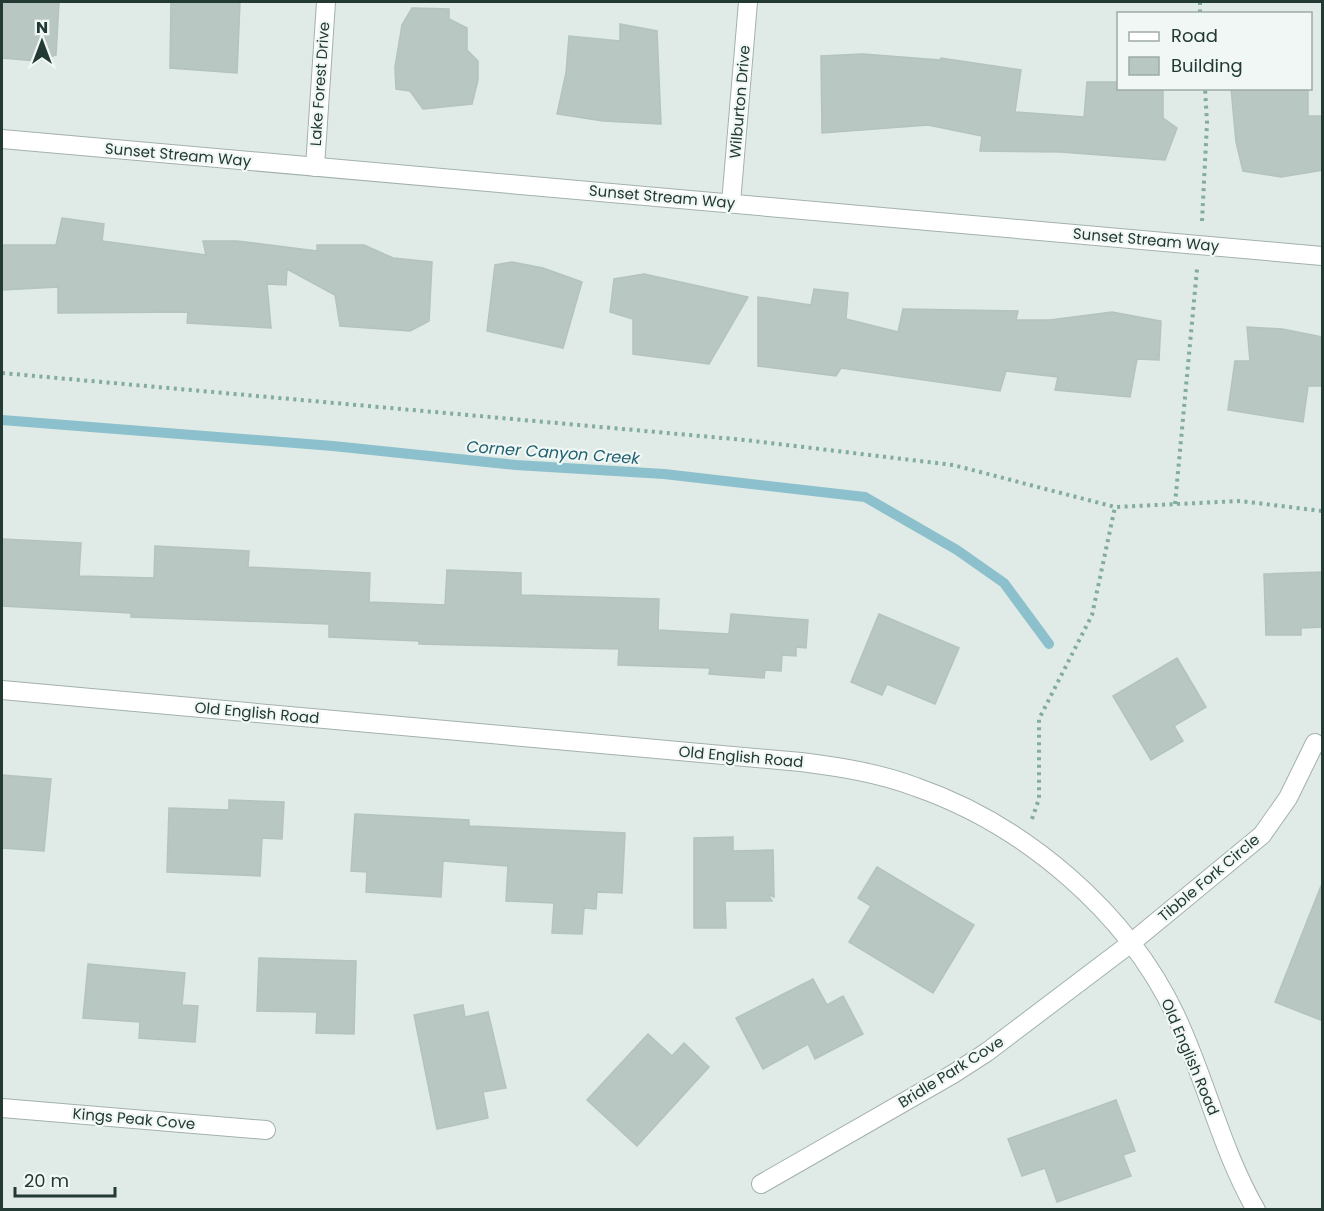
<svg xmlns="http://www.w3.org/2000/svg" width="1324" height="1211" font-family="Poppins,sans-serif">
  <style>
    .lines { fill: none; stroke-linecap: round; stroke-linejoin: round }
    .stream { stroke: #8bc0cc; stroke-width: 10 }
    .building { fill: #b8c7c2; stroke: #b3c3bd; stroke-width: 1.5 }
    .minor-casing { stroke: #a3b1ad; stroke-width: 20 }
    .path { stroke: #82aca0; stroke-width: 4; stroke-dasharray: 3 4.5; stroke-linecap: butt }
    .minor { stroke: #fff; stroke-width: 18 }
    .labels { text-anchor: middle; stroke-width: 4.5; stroke-linejoin: round; paint-order: stroke }
    .street-label { font-size: 15px; fill: #223934; stroke: #f0f7f4 }
    .water-label { font-size: 16px; font-style: italic; fill: #206071; stroke: #f0f7f4 }
  </style>
  <rect width="100%" height="100%" fill="#e0eae6"/>
  <g class="lines">
    <!-- stream -->
    <path class="stream" d="M2 420 333 446 516 465 664 474 865 497 957 550 1004 583 1049 644"/>
  </g>
  <!-- building -->
  <g class="building">
    <path d="M2 2H59L56 55 38 61 2 58Z"/>
    <path d="M171 2H240L237 73 170 68Z"/>
    <path d="M412 8 449 9V19L467 28V50L478 61V80L472 104 423 109 410 91 396 89 395 67 402 25Z"/>
    <path d="M620 24 657 31 661 124 603 121 557 114 566 73 569 36 620 41Z"/>
    <path d="M863 54 940 60 941 58 1021 70 1015 112 1084 117 1087 82H1119V88H1163V118L1177 128 1165 160 1061 152 980 151 982 136 928 125 822 133 821 56Z"/>
    <path d="M1231 88H1308V116H1323V170L1281 177 1243 171 1236 142Z"/>
    <path d="M62 218 104 224 102 241 206 255 203 241H237L317 251V245H364L393 258 432 262 429 321 410 331 340 326 335 295 287 269 286 285 267 284 271 328 187 323 188 312 58 313V287L2 290V245H56Z"/>
    <path d="M512 262 543 268 582 282 563 348 487 331 495 265Z"/>
    <path d="M644 274 748 297 709 364 633 354V319L610 312 614 279Z"/>
    <path d="M814 289 848 293 846 319 898 332 903 309 1018 311 1016 320H1050L1112 312 1161 321 1159 360 1137 359 1130 397 1055 390 1058 377 1006 371 1000 391 841 368 836 376 758 366V297L811 305Z"/>
    <path d="M1247 327 1282 329 1323 337V386H1308L1303 422 1228 410 1235 361H1250Z"/>
    <path d="M2 539 81 543 79 576 154 578 155 546 249 551 248 567 370 573 369 602 445 605 447 570 521 573V595L659 599 658 630 729 634 731 614 808 620 806 648 796 647V656L782 655 781 671 765 670 764 678 709 674 710 668 618 665 619 649 419 644V641L329 637V624L131 617V613L2 606Z"/>
    <path d="M1323 572V627L1301 628V635H1266L1264 574Z"/>
    <path d="M879 614 959 648 935 704 887 684 882 695 851 682Z"/>
    <path d="M1177 658 1206 707 1174 726 1183 741 1151 760 1113 696Z"/>
    <path d="M2 775 51 779 44 851 2 848Z"/>
    <path d="M229 800 284 802 282 839 262 838 260 876 167 872 169 808 229 810Z"/>
    <path d="M355 814 469 820V826L625 833 622 893 597 892 596 909 584 908 582 934 552 933 554 903 506 901 508 866 443 861 441 897 366 892 367 872 351 871Z"/>
    <path d="M733 837V851L773 850 774 897 768 894 772 901H725L726 928H694V838Z"/>
    <path d="M877 867 974 925 933 993 849 942 871 906 858 898Z"/>
    <path d="M1321 886H1323V1021L1275 1002Z"/>
    <path d="M259 958 356 961 354 1034 316 1033 317 1012 257 1011Z"/>
    <path d="M88 964 185 973 182 1005 198 1006 195 1042 139 1038 140 1022 83 1018Z"/>
    <path d="M813 979 827 1005 843 996 863 1034 815 1059 808 1044 763 1069 736 1018Z"/>
    <path d="M463 1005 465 1017 488 1012 506 1088 483 1092 488 1118 437 1129 414 1015Z"/>
    <path d="M648 1034 672 1056 684 1043 709 1067 637 1146 587 1100Z"/>
    <path d="M1116 1100 1135 1151 1123 1155 1131 1176 1057 1202 1045 1168 1022 1176 1008 1139Z"/>
  </g>
  <g class="lines">
    <!-- minor casing -->
    <g class="minor-casing">
      <g id="minor">
        <path d="M2 139 1322 256"/>
        <path d="M315 167 326 2"/>
        <path d="M731 203 748 2"/>
        <path d="M2 690 801 762C840 767 879 773 916 787 1025 825 1127 912 1176 1016 1206 1080 1221 1149 1256 1210"/>
        <path d="M2 1108 266 1130"/>
        <path d="M761 1184 953 1074 987 1052 1131 943 1262 835 1288 798 1315 743"/>
      </g>
    </g>
    <!-- path -->
    <g class="path">
      <path d="M1200 2V14"/>
      <path d="M1202 221 1207 123 1205 88"/>
      <path d="M2 373 745 440 953 465 1115 507 1240 501 1322 511"/>
      <path d="M1175 504 1197 269"/>
      <path d="M1032 819 1039 799V719L1092 615 1115 507"/>
    </g>
    <!-- minor -->
    <use href="#minor" class="minor"/>
  </g>
  <g class="labels">
    <!-- street labels -->
    <g class="street-label">
      <text transform="translate(320 84) rotate(-86)" y="5">Lake Forest Drive</text>
      <text transform="translate(740 102) rotate(-85)" y="5">Wilburton Drive</text>
      <text transform="translate(178 155) rotate(5)" y="5">Sunset Stream Way</text>
      <text transform="translate(662 197) rotate(5)" y="5">Sunset Stream Way</text>
      <text transform="translate(1146 240) rotate(5)" y="5">Sunset Stream Way</text>
      <text transform="translate(257 713) rotate(5)" y="5">Old English Road</text>
      <text transform="translate(741 757) rotate(5)" y="5">Old English Road</text>
      <text transform="translate(1209 878) rotate(-40)" y="5">Tibble Fork Circle</text>
      <text transform="translate(1190 1057) rotate(67)" y="5">Old English Road</text>
      <text transform="translate(951 1072) rotate(-32)" y="5">Bridle Park Cove</text>
      <text transform="translate(134 1119) rotate(5)" y="5">Kings Peak Cove</text>
    </g>
    <!-- water labels -->
    <g class="water-label">
      <text transform="translate(553 452) rotate(4)" y="6">Corner Canyon Creek</text>
    </g>
  </g>
  <!-- border -->
  <rect width="1324" height="1211" fill="none" stroke="#223934" stroke-width="6"/>
  <!-- legend -->
  <rect x="1117" y="12" width="195" height="78" fill="#f0f7f4" stroke="#9eaba7" stroke-width="1.5"/>
  <rect x="1129" y="32" width="30" height="9" fill="#ffffff" stroke="#9eaba7" stroke-width="1.5"/>
  <text x="1171" y="42" font-size="18" fill="#223934">Road</text>
  <rect x="1129" y="57" width="30" height="18" fill="#b8c7c2" stroke="#9eaba7" stroke-width="1.5"/>
  <text x="1171" y="72" font-size="18" fill="#223934">Building</text>
  <!-- north arrow -->
  <g transform="translate(42 42)" stroke="#f0f7f4" stroke-width="4.5" paint-order="stroke">
  <path d="M0-4.5L10 22L0 15L-10 22Z" fill="#223934"/>
  <text y="-9" font-size="16" font-weight="bold" text-anchor="middle" fill="#223934">N</text>
  </g>
  <!-- scale -->
  <path d="M15 1187v9h100v-9" fill="none" stroke="#223934" stroke-width="3"/>
  <text x="24" y="1187" font-size="18" fill="#223934" stroke="#f0f7f4" stroke-width="4.5" paint-order="stroke">20 m</text>
</svg>
